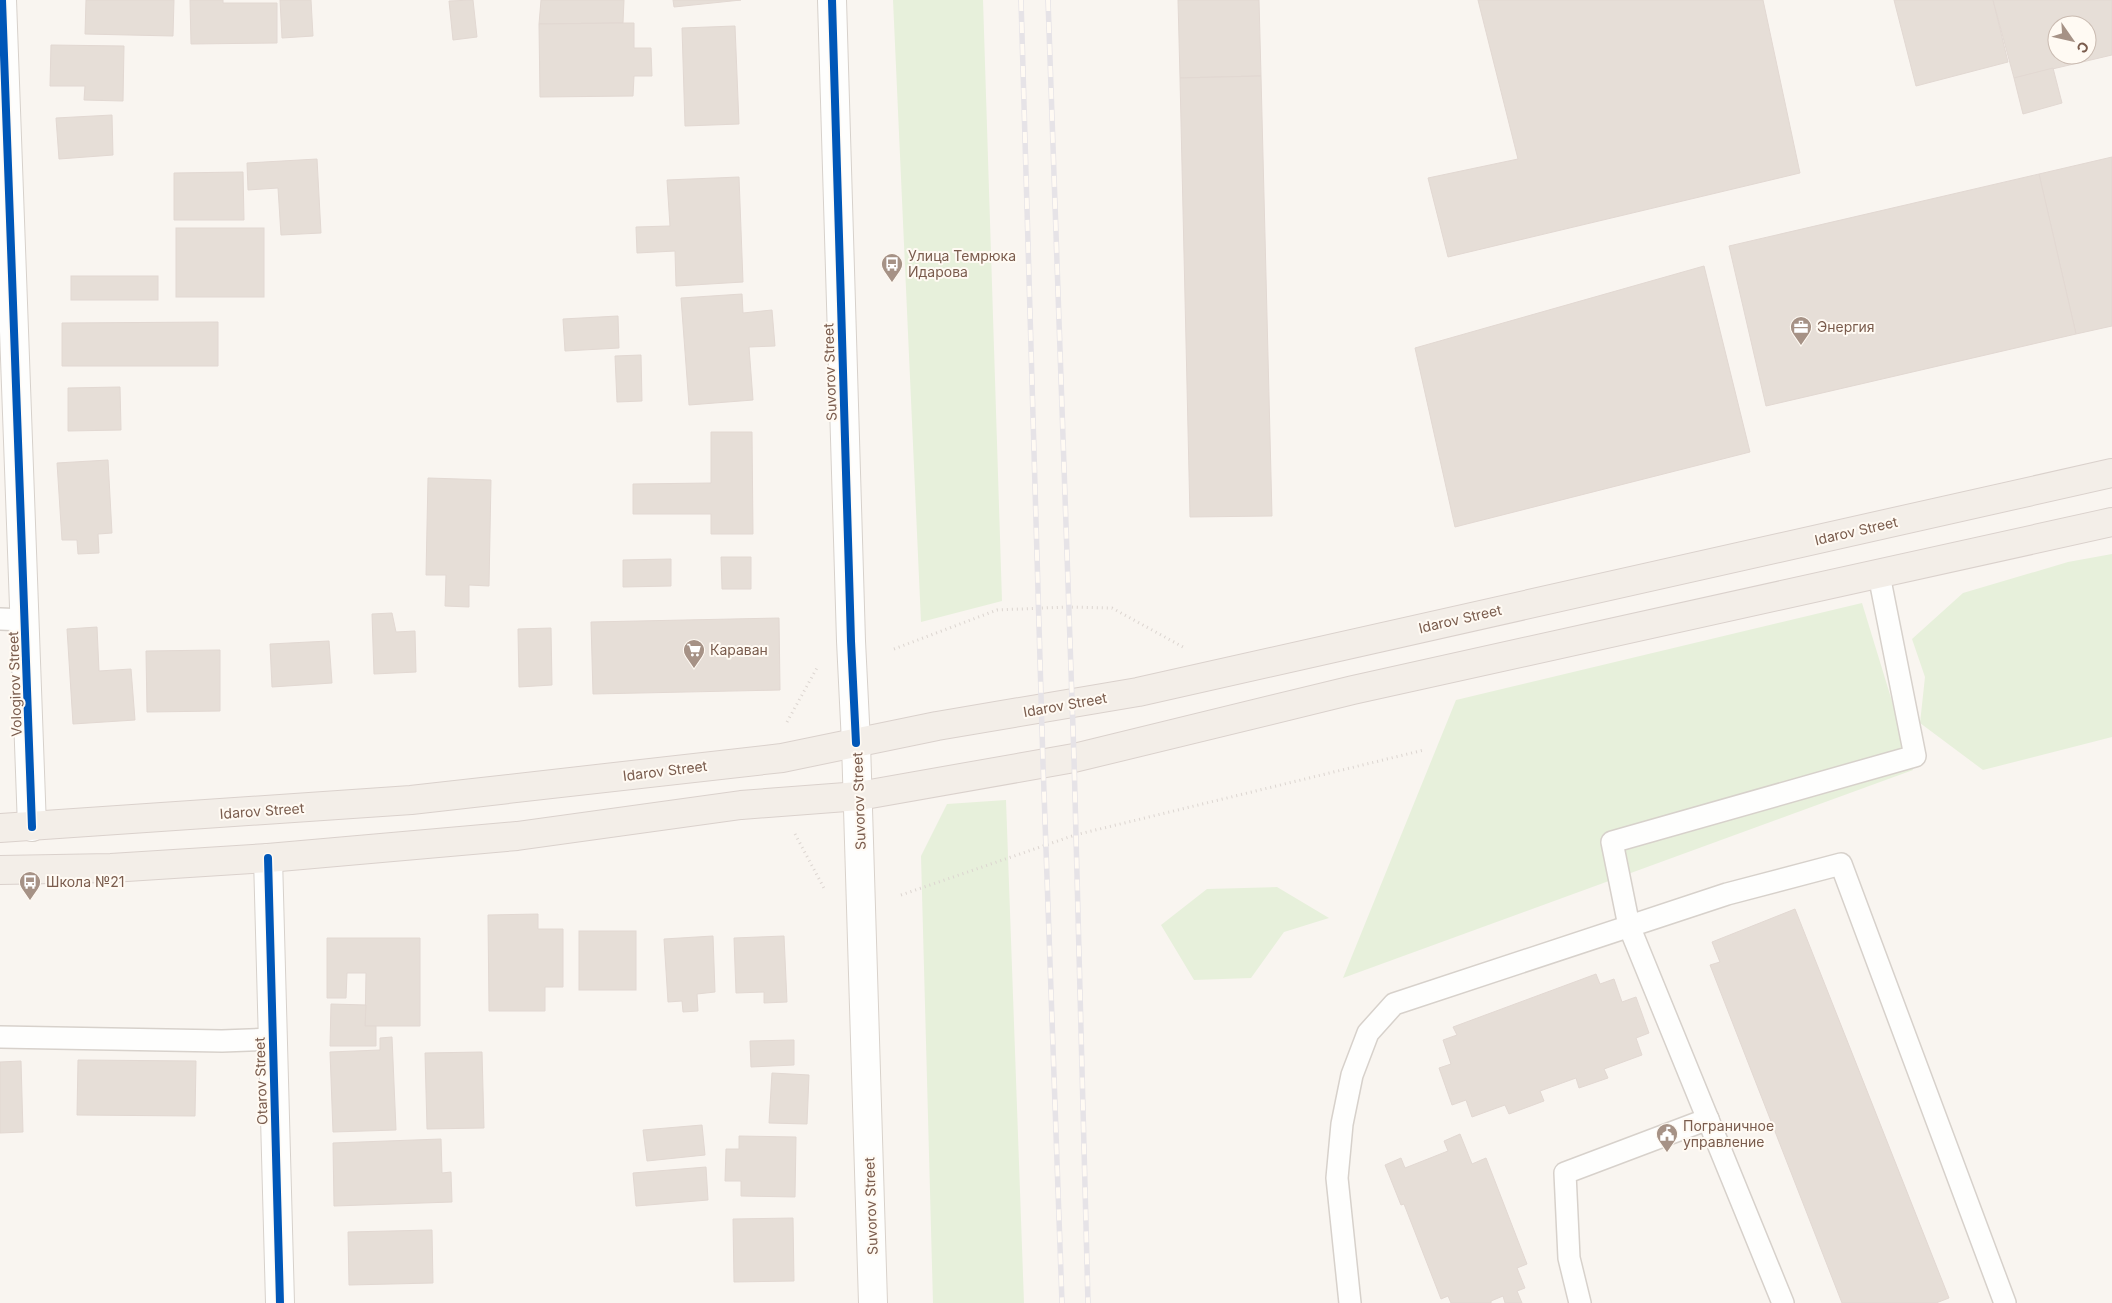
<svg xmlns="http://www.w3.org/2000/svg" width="2112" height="1303" font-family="Inter,sans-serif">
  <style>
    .green { fill: #e7f0db }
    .building { fill: #e6ded7; stroke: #e2d8d2; fill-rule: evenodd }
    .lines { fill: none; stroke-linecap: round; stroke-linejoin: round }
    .service-casing { stroke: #d7d1cb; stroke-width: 24 }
    .minor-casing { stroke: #d7d1cb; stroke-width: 30 }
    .tertiary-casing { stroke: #d7d1cb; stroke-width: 30 }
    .secondary-casing { stroke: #d9d2cb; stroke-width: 30 }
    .primary-casing { stroke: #dad1cc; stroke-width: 30 }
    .path { stroke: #dcd5d0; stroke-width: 3; stroke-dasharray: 1 4; stroke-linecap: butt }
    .service { stroke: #fefefd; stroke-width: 21 }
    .minor { stroke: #fefefd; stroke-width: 28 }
    .tertiary { stroke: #fefefd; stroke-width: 28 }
    .secondary { stroke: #fefefd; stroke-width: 28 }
    .primary { stroke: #f3eee8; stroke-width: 28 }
    .rail-casing { stroke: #e6e3e7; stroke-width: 5.5 }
    .rail { stroke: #fffaf3; stroke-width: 4; stroke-dasharray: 11; stroke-linecap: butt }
    .cycleway-casing { stroke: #fffaf3; stroke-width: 11 }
    .cycleway { stroke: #0057b8; stroke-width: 8 }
    .labels { text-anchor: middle; stroke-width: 4; stroke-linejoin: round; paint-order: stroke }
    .poi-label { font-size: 14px; fill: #7a5c4d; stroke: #fffaf3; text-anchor: start }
    .street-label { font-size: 14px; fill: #7a5c4d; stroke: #fffaf3 }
  </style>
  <rect width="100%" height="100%" fill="#f9f5f0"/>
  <!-- green -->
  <g class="green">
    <path d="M893 0H983L1002 601 921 622Z"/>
    <path d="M2112 554V737L1983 770 1920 723 1925 677 1912 639 1963 593 2068 562Z"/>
    <path d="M1862 603 1913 770 1343 978 1456 700Z"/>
    <path d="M1006 800 1024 1303H933L921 856 947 804Z"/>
    <path d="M1277 887 1329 918 1284 932 1251 978 1194 980 1161 925 1207 889Z"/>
  </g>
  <!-- building -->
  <g class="building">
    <path d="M86 0H174L173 36 85 34Z"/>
    <path d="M190 0H223V3H277V43L191 44Z"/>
    <path d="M280 0H311L313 36 282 38Z"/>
    <path d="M473 0 477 37 453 40 449 1Z"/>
    <path d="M541 0H624L623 23 539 24Z"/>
    <path d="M673 0H741L674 7Z"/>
    <path d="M1178 0H1259L1261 76 1180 78Z"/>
    <path d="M1478 0H1763L1800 173 1448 257 1428 178 1518 159Z"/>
    <path d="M1894 0H1993L2008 62 1916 86Z"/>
    <path d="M1993 0H2112V55L2014 78ZM2057 25H2087V55H2057Z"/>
    <path d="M623 23H634V48H651L652 76H634L633 96 540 97 539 24Z"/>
    <path d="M735 26 739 124 685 126 682 28Z"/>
    <path d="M51 45 124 46 123 101 84 100 85 86H50Z"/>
    <path d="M2053 68 2062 103 2023 114 2014 78Z"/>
    <path d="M1261 76 1272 516 1190 517 1180 78Z"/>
    <path d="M112 115 113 155 59 159 56 118Z"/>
    <path d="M2112 157V326L2076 334 2039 174Z"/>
    <path d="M317 159 321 233 281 235 278 188 248 190 247 163Z"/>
    <path d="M243 172 244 220H174V173Z"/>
    <path d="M2039 174 2076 334 1766 406 1729 246Z"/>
    <path d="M739 177 743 282 676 286 675 251 637 253 636 227 670 226 667 180Z"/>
    <rect x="176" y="228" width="88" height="69"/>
    <path d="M1704 266 1750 452 1455 527 1415 348Z"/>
    <rect x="71" y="276" width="87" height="24"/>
    <path d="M742 294 743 313 772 310 775 346 749 347 753 400 689 405 681 298Z"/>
    <path d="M618 316 619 348 565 351 563 319Z"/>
    <path d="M218 322V366H62V323Z"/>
    <path d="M641 355 642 401 617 402 615 356Z"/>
    <path d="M120 387 121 430 68 431V388Z"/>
    <path d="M711 432H752L753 534H711V514H633V484L711 483Z"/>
    <path d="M108 460 112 533 98 534 99 553 78 554 77 540H62L57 463Z"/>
    <path d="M428 478 491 480 489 586 469 585V607L445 606 446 575H426Z"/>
    <path d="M721 557H751V589H722Z"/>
    <path d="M671 559V586L623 587V560Z"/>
    <path d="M392 613 396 632 415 631 416 672 374 674 372 614Z"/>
    <path d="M779 618 780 690 593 694 591 622Z"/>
    <path d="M97 627 99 671 131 669 135 720 73 724 67 629Z"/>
    <path d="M551 628 552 685 519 687 518 629Z"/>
    <path d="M329 641 332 683 272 687 270 644Z"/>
    <path d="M220 650V711L147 712 146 651Z"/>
    <path d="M1795 909 1949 1298 1936 1303H1842L1710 965 1720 962 1712 942Z"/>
    <path d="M538 914V929H563V987H545V1011H489L488 915Z"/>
    <rect x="579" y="931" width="57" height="59"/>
    <path d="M713 936 715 992 697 994 698 1011 683 1012 682 1001 668 1002 664 939Z"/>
    <path d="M784 936 787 1002 764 1003V992L736 993 734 938Z"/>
    <path d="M327 938H420V1026H365L366 973H347L346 998H327Z"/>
    <path d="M1596 974 1600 984 1614 979 1622 1002 1636 997 1649 1033 1636 1038 1642 1055 1604 1069 1608 1078 1579 1088 1576 1078 1540 1091 1544 1101 1509 1114 1505 1105 1472 1117 1466 1100 1452 1105 1439 1068 1451 1064 1443 1040 1457 1035 1453 1027Z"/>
    <path d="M331 1004 366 1005 365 1026H376V1046H330Z"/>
    <path d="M392 1037 396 1130 333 1132 330 1052 380 1050V1038Z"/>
    <path d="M794 1040V1065L751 1067 750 1041Z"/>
    <path d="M482 1052 484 1128 427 1129 425 1053Z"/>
    <path d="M78 1060 196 1061 195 1116 77 1115Z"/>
    <path d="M21 1061 23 1132 0 1133V1062Z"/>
    <path d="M772 1073 809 1075 807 1124 769 1123Z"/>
    <path d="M702 1125 705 1155 647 1161 643 1130Z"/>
    <path d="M1460 1134 1472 1164 1486 1158 1527 1264 1517 1268 1525 1288 1517 1291 1522 1303H1505L1503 1296 1491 1301V1303H1451L1448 1296 1441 1299 1404 1204 1401 1205 1385 1165 1401 1158 1405 1168 1448 1151 1444 1141Z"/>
    <path d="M739 1136 796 1137 795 1197 741 1196V1181H725L726 1149H739Z"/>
    <path d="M441 1139 442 1173 451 1172 452 1202 334 1206 333 1143Z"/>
    <path d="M706 1167 708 1200 636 1206 633 1173Z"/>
    <path d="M793 1218 794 1281 734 1282 733 1219Z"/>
    <path d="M432 1230 433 1283 349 1285 348 1232Z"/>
  </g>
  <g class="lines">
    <!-- service casing -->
    <g class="service-casing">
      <g id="service">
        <path d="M0 619 25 620"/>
        <path d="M0 1037 222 1041 272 1039"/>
        <path d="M1350 1303 1337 1178 1342 1124 1352 1075 1368 1033 1394 1004 1727 894 1841 864 2005 1303"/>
        <path d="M1580 1303 1569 1258 1565 1173 1708 1119"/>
        <path d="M1783 1303 1629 926 1612 842 1915 756 1879 575"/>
      </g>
    </g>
    <!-- minor casing -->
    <g class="minor-casing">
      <g id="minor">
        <path d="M2 0 32 827"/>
        <path d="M268 858 280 1303"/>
      </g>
    </g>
    <!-- tertiary casing -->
    <g class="tertiary-casing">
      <path id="tertiary" d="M832 0 851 641 856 743"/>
    </g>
    <!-- secondary casing -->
    <g class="secondary-casing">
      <path id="secondary" d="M856 743 873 1303"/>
    </g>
    <!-- primary casing -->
    <g class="primary-casing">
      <g id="primary">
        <path d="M0 828 411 800 782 758 937 726 1138 692 2112 473"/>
        <path d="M0 870 111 868 268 858 517 836 741 805 859 796 1074 758 1353 690 2112 522"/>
      </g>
    </g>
    <!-- path -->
    <g class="path">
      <path d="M894 649 997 610 1067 607 1112 608 1183 647"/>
      <path d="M787 722 818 666"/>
      <path d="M795 834 825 890"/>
      <path d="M901 895 1075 835 1424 750"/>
    </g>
    <!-- service -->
    <use href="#service" class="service"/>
    <!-- minor -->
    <use href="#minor" class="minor"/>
    <!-- tertiary -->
    <use href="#tertiary" class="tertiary"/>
    <!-- secondary -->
    <use href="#secondary" class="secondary"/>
    <!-- primary -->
    <use href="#primary" class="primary"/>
    <!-- rail casing -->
    <g class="rail-casing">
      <g id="rail">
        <path d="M1021 0 1043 764 1062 1303"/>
        <path d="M1048 0 1074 758 1088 1303"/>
      </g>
    </g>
    <!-- rail -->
    <use href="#rail" class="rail"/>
    <!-- cycleway casing -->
    <g class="cycleway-casing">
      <g id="cycleway">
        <path d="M2 0 32 827"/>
        <path d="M832 0 851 641 856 743"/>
        <path d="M268 858 280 1303"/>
      </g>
    </g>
    <!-- cycleway -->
    <use href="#cycleway" class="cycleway"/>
  </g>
  <!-- icons -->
  <defs>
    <g id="bus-pin" transform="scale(1.125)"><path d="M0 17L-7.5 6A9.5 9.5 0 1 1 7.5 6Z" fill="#a69286" stroke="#fffaf3"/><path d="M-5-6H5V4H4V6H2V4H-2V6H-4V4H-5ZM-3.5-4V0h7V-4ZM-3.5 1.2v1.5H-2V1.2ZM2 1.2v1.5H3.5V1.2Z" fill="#fff"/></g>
    <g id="office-pin" transform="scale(1.125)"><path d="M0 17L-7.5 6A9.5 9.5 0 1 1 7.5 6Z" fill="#a69286" stroke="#fffaf3"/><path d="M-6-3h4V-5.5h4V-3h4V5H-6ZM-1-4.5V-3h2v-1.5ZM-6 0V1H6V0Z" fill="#fff"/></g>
    <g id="supermarket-pin" transform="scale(1.125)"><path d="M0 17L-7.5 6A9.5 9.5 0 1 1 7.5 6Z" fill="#a69286" stroke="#fffaf3"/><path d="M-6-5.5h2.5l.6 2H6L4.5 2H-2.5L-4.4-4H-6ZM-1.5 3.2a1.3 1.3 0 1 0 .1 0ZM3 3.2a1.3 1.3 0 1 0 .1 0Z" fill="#fff"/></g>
    <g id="civic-pin" transform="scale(1.125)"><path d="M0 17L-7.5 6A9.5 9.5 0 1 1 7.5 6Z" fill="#a69286" stroke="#fffaf3"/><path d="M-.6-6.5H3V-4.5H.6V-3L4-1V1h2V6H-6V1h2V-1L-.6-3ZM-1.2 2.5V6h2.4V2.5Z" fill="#fff"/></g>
  </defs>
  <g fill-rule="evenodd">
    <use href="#bus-pin" x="892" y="264"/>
    <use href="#office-pin" x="1801" y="327"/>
    <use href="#supermarket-pin" x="694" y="650"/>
    <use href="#bus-pin" x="30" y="882"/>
    <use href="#civic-pin" x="1667" y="1134"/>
  </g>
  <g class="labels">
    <!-- poi labels -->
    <g class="poi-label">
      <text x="908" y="261">Улица Темрюка<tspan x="908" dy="16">Идарова</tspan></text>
      <text x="1817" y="332">Энергия</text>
      <text x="710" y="655">Караван</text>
      <text x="46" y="887">Школа №21</text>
      <text x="1683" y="1131">Пограничное<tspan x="1683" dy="16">управление</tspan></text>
    </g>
    <!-- street labels -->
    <g class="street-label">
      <text transform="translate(830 372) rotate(-92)" y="5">Suvorov Street</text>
      <text transform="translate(1856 531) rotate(-13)" y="5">Idarov Street</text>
      <text transform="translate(1460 619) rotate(-13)" y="5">Idarov Street</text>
      <text transform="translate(15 684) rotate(-92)" y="5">Vologirov Street</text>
      <text transform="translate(1065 705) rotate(-10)" y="5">Idarov Street</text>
      <text transform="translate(665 771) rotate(-7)" y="5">Idarov Street</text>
      <text transform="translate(859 801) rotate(-92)" y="5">Suvorov Street</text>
      <text transform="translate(262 811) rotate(-4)" y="5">Idarov Street</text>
      <text transform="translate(261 1081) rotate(-92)" y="5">Otarov Street</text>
      <text transform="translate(871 1206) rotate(-92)" y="5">Suvorov Street</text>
    </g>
  </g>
  <!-- north arrow -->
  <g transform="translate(2072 40) rotate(124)"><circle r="24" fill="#fffaf3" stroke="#cabbb1"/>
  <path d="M0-4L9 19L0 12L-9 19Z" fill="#a69286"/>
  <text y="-8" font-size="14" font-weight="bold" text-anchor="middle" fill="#7a5c4d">С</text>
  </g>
</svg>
